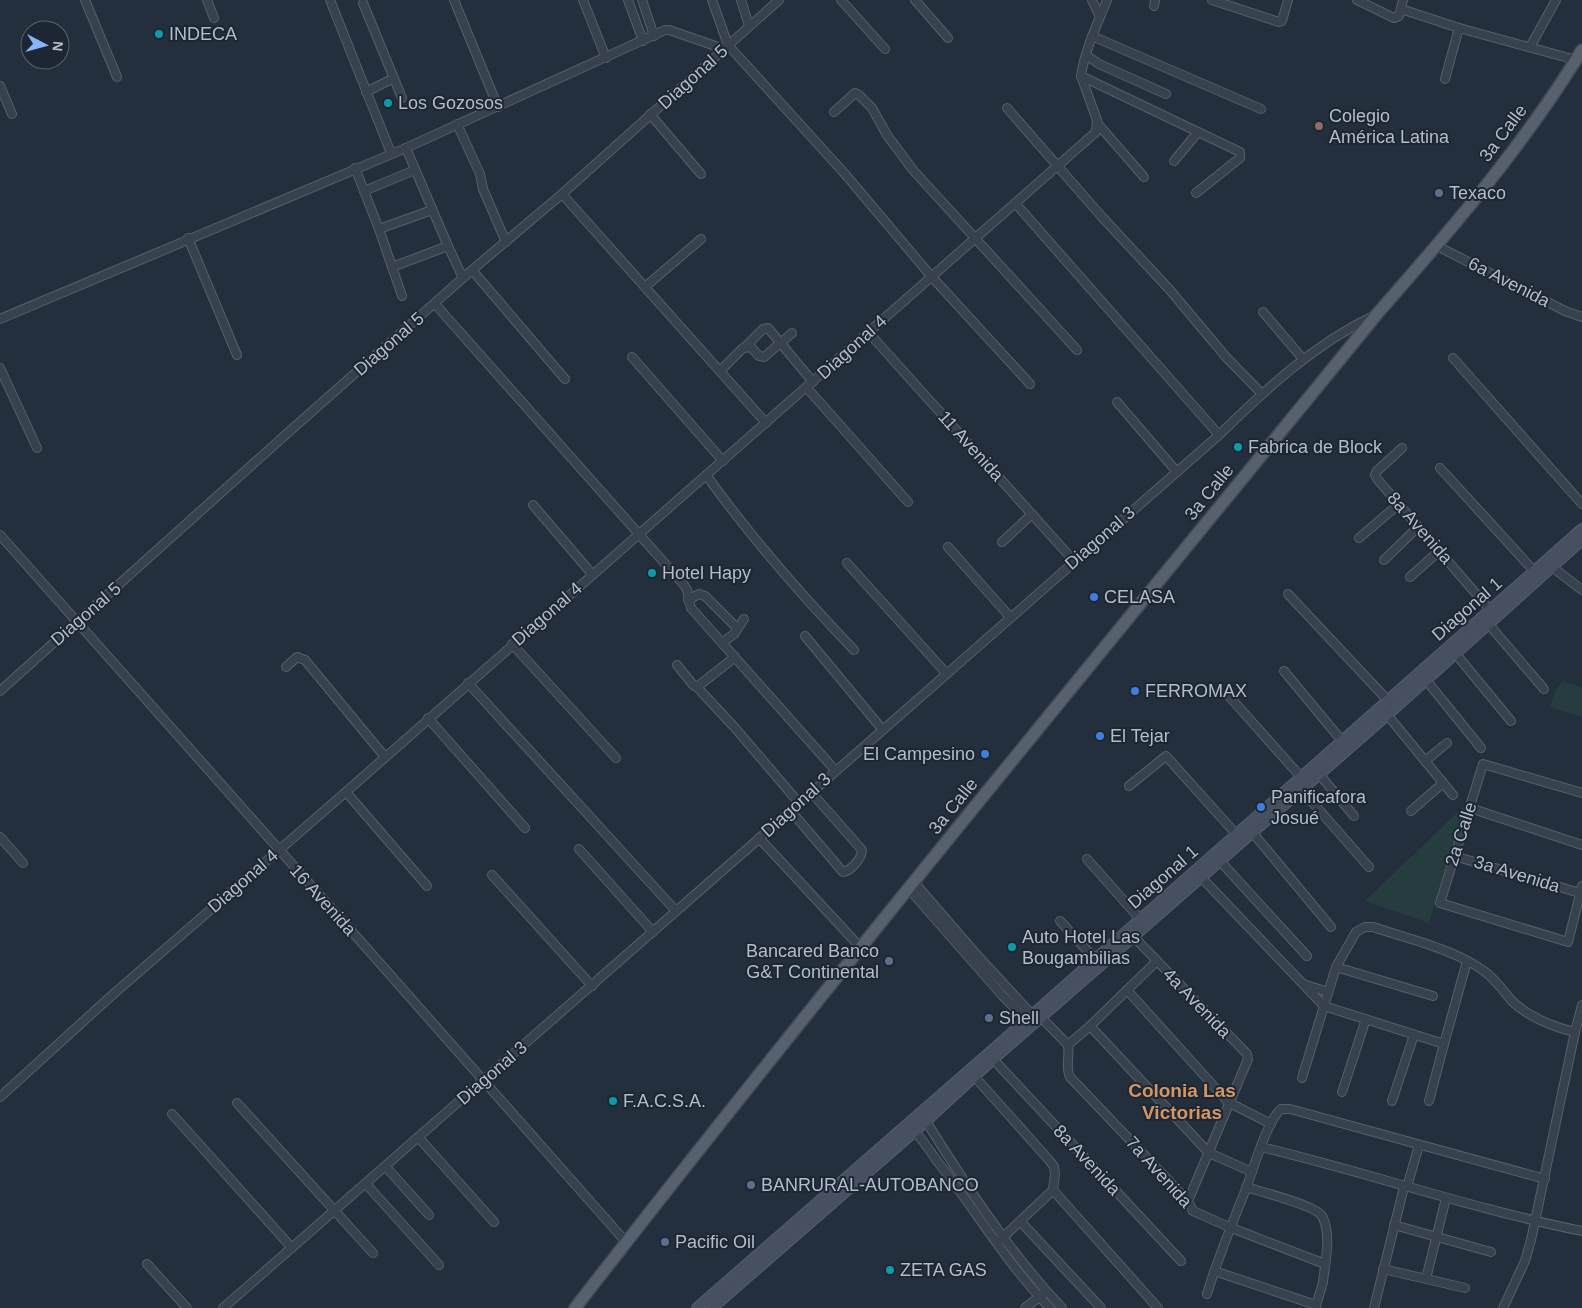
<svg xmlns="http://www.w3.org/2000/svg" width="1582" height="1308" font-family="Helvetica,sans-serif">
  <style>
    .green { fill: #263c3f }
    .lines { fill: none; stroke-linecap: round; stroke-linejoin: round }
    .street-casing { stroke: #565f6c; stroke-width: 10 }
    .secondary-casing { stroke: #565f6c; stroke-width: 12 }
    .primary-casing { stroke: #414a57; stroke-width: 14 }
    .street { stroke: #38414e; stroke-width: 8 }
    .secondary { stroke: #465061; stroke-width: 10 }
    .primary { stroke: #56606e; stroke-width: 11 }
    .culture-dot { fill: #0f9aa8; stroke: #1d2633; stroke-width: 2 }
    .education-dot { fill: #8d6e63; stroke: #1d2633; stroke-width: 2 }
    .service-dot { fill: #5c6f8a; stroke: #1d2633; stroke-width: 2 }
    .shop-dot { fill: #3f7fe0; stroke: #1d2633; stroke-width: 2 }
    .labels { text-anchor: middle; stroke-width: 4; stroke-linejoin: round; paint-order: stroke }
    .poi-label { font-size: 18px; fill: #b4bcc9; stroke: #1d2633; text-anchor: start }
    .street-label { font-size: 18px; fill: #b4bcc9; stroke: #1d2633 }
    .neighbourhood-label { font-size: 19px; font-weight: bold; fill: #d59563; stroke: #1d2633 }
  </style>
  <rect width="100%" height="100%" fill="#242f3e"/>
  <!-- green -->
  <g class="green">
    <path d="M1563 681 1582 688V717L1550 707 1557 687Z"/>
    <path d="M1464 806 1429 923 1365 901Z"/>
  </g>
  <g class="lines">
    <!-- street casing -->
    <g class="street-casing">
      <g id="street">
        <path d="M85 0 117 77"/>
        <path d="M207 0 214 18"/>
        <path d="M330 0 391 153"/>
        <path d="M454 0 498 107"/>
        <path d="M583 0 606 58"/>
        <path d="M628 0 643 41"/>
        <path d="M642 0 654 36"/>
        <path d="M712 0 728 45 845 174 931 276 1030 384"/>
        <path d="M741 0 749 26"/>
        <path d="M841 0 885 49"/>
        <path d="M915 0 948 38"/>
        <path d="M1092 0 1099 15"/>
        <path d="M1212 0 1279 22 1282 21 1288 0"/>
        <path d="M1357 0 1394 18 1399 16 1403 0"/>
        <path d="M363 3 402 98"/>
        <path d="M1154 6 1155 0"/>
        <path d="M1401 9 1459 28 1576 60"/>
        <path d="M1092 36 1261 109"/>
        <path d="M1530 47 1556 0"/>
        <path d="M1086 55 1099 64 1166 94"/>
        <path d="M1081 76 1240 152V158L1196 193"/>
        <path d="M1081 76C1085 49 1097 25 1107 0"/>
        <path d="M1445 79 1459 28"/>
        <path d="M0 86 12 114"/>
        <path d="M366 92 394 78"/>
        <path d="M1007 108 1102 217 1169 289 1226 357 1262 394"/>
        <path d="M834 112 855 93 859 95 872 108 887 135 913 170 1077 350"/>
        <path d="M650 114 701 174"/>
        <path d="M457 124 480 174 483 189 506 242"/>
        <path d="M1098 124 1144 177"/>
        <path d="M406 148 448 246 463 278"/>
        <path d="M1174 161 1198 132"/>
        <path d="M355 168 379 229 402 296"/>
        <path d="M364 191 415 170"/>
        <path d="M562 194 766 423"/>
        <path d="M1016 204 1219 435"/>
        <path d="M379 229 432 210"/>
        <path d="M188 238 237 355"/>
        <path d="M1437 246 1565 311 1582 317"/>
        <path d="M392 267 448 246"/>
        <path d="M472 270 565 379"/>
        <path d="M645 287 701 239"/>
        <path d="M435 304 684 585 687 590 691 608 835 770"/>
        <path d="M1263 312 1303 359"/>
        <path d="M0 319 406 148 665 30H669L724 49"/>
        <path d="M868 332 1074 561"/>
        <path d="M746 346 763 329 768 328 813 382"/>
        <path d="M632 357 723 461"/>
        <path d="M1453 358 1582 504"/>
        <path d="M0 368 37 448"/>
        <path d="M720 371 743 348 751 347 759 356 764 357 792 333"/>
        <path d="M807 388 908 502"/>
        <path d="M1117 402 1177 472"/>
        <path d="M1402 448 1376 472 1375 475 1378 480 1490 610"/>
        <path d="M1440 468 1534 571"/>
        <path d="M706 475C751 537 801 595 854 650"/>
        <path d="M533 505 592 574"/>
        <path d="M0 535C208 771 419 1005 626 1242"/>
        <path d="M1359 538 1399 504"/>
        <path d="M1002 542 1032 514"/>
        <path d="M948 547 1010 617"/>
        <path d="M1384 560 1418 527"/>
        <path d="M847 563 946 673"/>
        <path d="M1551 566 1582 590"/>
        <path d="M1410 577 1439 551"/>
        <path d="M1288 594 1395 708"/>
        <path d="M688 600 699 594 705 596 737 628"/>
        <path d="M1485 620 1544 689"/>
        <path d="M805 636 882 729"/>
        <path d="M722 643 734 634 744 619"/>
        <path d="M512 644 616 758"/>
        <path d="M1455 653 1511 721"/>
        <path d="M677 665 694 686 697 687 735 657"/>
        <path d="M286 667 297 657 305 660 385 757"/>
        <path d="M1284 671 1342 741"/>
        <path d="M1426 680 1481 748"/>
        <path d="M468 683 676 911"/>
        <path d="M697 687 736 729 799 803"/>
        <path d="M0 691 292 429 472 270 562 194 779 0"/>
        <path d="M1228 695 1301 777"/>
        <path d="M1385 712 1453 795"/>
        <path d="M428 718 525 828"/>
        <path d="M1425 761 1447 743"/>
        <path d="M1319 774 1354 816"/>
        <path d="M1129 786 1166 756 1236 834"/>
        <path d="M1299 787 1369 867"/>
        <path d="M346 792 427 886"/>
        <path d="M1582 793 1483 764 1440 903 1568 942 1582 886"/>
        <path d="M1470 808 1582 845"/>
        <path d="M790 810 843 872C851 871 862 858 862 850L811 792"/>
        <path d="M1411 811 1443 783"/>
        <path d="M1252 832 1331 927"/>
        <path d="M0 837 23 863"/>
        <path d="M759 838 861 948"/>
        <path d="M579 849 653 932"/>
        <path d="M1454 856 1580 893"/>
        <path d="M1087 859 1140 919"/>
        <path d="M1220 861 1307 956"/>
        <path d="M492 875 592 986"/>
        <path d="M1199 875 1324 1006 1444 1044 1467 961"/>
        <path d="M914 882 977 955 1036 1019"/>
        <path d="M909 889 1001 994 1029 1023"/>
        <path d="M1060 921 1095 959"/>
        <path d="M1131 934 1247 1054 1248 1059 1188 1201"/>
        <path d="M1336 967 1433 996"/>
        <path d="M1303 984 1328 992"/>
        <path d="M1127 990 1228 1102 1271 1124"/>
        <path d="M1038 1014 1068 1045"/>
        <path d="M1090 1026 1209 1153 1252 1172"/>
        <path d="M1068 1045C1070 1056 1065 1067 1070 1077L1188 1201 1193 1211 1229 1227 1325 1264"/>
        <path d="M1068 1045 1090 1026 1157 961"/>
        <path d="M993 1059 1181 1261"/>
        <path d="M974 1076 1049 1160 1054 1167 1055 1174 1053 1190 1000 1240"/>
        <path d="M1302 1078 1336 967 1356 932 1365 927H1373C1408 939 1454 949 1484 971 1495 979 1502 989 1510 999 1526 1016 1553 1027 1575 1032"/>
        <path d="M1342 1092 1366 1019"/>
        <path d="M0 1097 110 997 347 791 1096 132 1097 120 1081 76"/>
        <path d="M1392 1101 1414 1035"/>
        <path d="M1429 1101 1444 1044"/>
        <path d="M237 1103 373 1253"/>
        <path d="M172 1114 292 1248"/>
        <path d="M924 1118C966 1185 1008 1251 1062 1308"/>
        <path d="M911 1127C921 1138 929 1149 937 1161 975 1209 1007 1264 1050 1308"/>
        <path d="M419 1138 494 1222"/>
        <path d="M1261 1147C1369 1173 1473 1209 1582 1231"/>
        <path d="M386 1167 429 1215"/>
        <path d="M366 1184 439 1265"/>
        <path d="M1246 1187C1261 1192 1315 1205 1322 1216 1332 1234 1325 1263 1323 1282 1321 1291 1317 1299 1316 1308"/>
        <path d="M1407 1187 1419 1145"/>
        <path d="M1053 1190 1158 1308"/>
        <path d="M1020 1221 1101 1308"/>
        <path d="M1394 1225 1491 1252"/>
        <path d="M147 1264 187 1308"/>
        <path d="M1383 1269 1465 1288"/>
        <path d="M1214 1271 1316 1305"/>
        <path d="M1426 1279 1446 1198"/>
        <path d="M1207 1294C1218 1257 1233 1222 1247 1186 1254 1167 1267 1121 1281 1109H1290L1545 1179"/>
        <path d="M223 1308C557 1019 886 725 1219 435 1266 389 1313 345 1373 316"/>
        <path d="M1025 1308 1043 1294"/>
        <path d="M1374 1308 1404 1187"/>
        <path d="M1503 1308 1525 1261 1531 1240 1575 1032 1582 1005"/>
      </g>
    </g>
    <!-- secondary casing -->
    <g class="secondary-casing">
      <g id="secondary">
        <path d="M697 1308 996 1047 1582 529"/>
        <path d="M712 1308 915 1131 993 1059 1387 715 1582 540"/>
      </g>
    </g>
    <!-- primary casing -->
    <g class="primary-casing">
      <path id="primary" d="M575 1308C836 972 1108 644 1377 314 1450 231 1524 145 1582 50"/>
    </g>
    <!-- street -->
    <use href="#street" class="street"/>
    <!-- secondary -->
    <use href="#secondary" class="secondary"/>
    <!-- primary -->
    <use href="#primary" class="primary"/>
  </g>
  <!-- markers -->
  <g class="culture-dot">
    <circle cx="159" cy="34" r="5"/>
    <circle cx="388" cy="103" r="5"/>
    <circle cx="1238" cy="447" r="5"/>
    <circle cx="652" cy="573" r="5"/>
    <circle cx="1012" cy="947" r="5"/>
    <circle cx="613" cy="1101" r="5"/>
    <circle cx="890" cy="1270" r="5"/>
  </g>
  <circle class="education-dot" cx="1319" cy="126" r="5"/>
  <g class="service-dot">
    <circle cx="1439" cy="193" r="5"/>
    <circle cx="889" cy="961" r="5"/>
    <circle cx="989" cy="1018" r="5"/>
    <circle cx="751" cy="1185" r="5"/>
    <circle cx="665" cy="1242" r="5"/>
  </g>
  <g class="shop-dot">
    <circle cx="1094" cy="597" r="5"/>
    <circle cx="1135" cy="691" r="5"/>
    <circle cx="1100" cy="736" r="5"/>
    <circle cx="985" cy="754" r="5"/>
    <circle cx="1261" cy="807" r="5"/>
  </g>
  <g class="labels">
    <!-- poi labels -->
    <g class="poi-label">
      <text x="169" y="40">INDECA</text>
      <text x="398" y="109">Los Gozosos</text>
      <text x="1329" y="122">Colegio<tspan x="1329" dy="21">América Latina</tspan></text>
      <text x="1449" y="199">Texaco</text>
      <text x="1248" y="453">Fabrica de Block</text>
      <text x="662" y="579">Hotel Hapy</text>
      <text x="1104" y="603">CELASA</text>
      <text x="1145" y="697">FERROMAX</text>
      <text x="1110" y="742">El Tejar</text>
      <text x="975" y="760" text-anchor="end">El Campesino</text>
      <text x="1271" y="803">Panificafora<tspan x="1271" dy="21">Josué</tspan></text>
      <text x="1022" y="943">Auto Hotel Las<tspan x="1022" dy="21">Bougambilias</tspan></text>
      <text x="879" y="957" text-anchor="end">Bancared Banco<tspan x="879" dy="21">G&amp;T Continental</tspan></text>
      <text x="999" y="1024">Shell</text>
      <text x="623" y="1107">F.A.C.S.A.</text>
      <text x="761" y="1191">BANRURAL-AUTOBANCO</text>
      <text x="675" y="1248">Pacific Oil</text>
      <text x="900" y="1276">ZETA GAS</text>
    </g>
    <!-- street labels -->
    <g class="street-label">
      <text transform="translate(693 77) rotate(-42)" y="6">Diagonal 5</text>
      <text transform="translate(1503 133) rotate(-53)" y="6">3a Calle</text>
      <text transform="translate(1509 282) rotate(27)" y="6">6a Avenida</text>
      <text transform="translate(389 344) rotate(-41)" y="6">Diagonal 5</text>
      <text transform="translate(852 347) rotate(-42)" y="6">Diagonal 4</text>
      <text transform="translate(971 446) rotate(48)" y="6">11 Avenida</text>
      <text transform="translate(1209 492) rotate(-51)" y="6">3a Calle</text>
      <text transform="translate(1420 528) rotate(49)" y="6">8a Avenida</text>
      <text transform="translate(1100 538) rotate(-41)" y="6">Diagonal 3</text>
      <text transform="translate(1467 609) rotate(-41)" y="6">Diagonal 1</text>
      <text transform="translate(86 614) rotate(-41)" y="6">Diagonal 5</text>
      <text transform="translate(547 614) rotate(-41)" y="6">Diagonal 4</text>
      <text transform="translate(796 805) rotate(-42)" y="6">Diagonal 3</text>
      <text transform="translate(953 806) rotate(-51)" y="6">3a Calle</text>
      <text transform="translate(1461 834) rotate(-72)" y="6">2a Calle</text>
      <text transform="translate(1517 874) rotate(17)" y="6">3a Avenida</text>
      <text transform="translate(1163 877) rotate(-41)" y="6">Diagonal 1</text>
      <text transform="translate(243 881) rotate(-41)" y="6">Diagonal 4</text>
      <text transform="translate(323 900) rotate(48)" y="6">16 Avenida</text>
      <text transform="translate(1197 1003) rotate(46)" y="6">4a Avenida</text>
      <text transform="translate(492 1073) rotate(-41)" y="6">Diagonal 3</text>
      <text transform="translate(1087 1160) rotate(47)" y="6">8a Avenida</text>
      <text transform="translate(1159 1172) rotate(48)" y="6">7a Avenida</text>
    </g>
    <!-- neighbourhood labels -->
    <g class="neighbourhood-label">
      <text x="1182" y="1097">Colonia Las<tspan x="1182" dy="22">Victorias</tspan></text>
    </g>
  </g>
  <!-- north arrow -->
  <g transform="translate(45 45) rotate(96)"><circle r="24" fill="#1d2633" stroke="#59626f"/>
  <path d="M0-4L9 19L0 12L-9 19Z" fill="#8ab4f8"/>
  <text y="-8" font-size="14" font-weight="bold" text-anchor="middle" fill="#b4bcc9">N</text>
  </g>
</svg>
